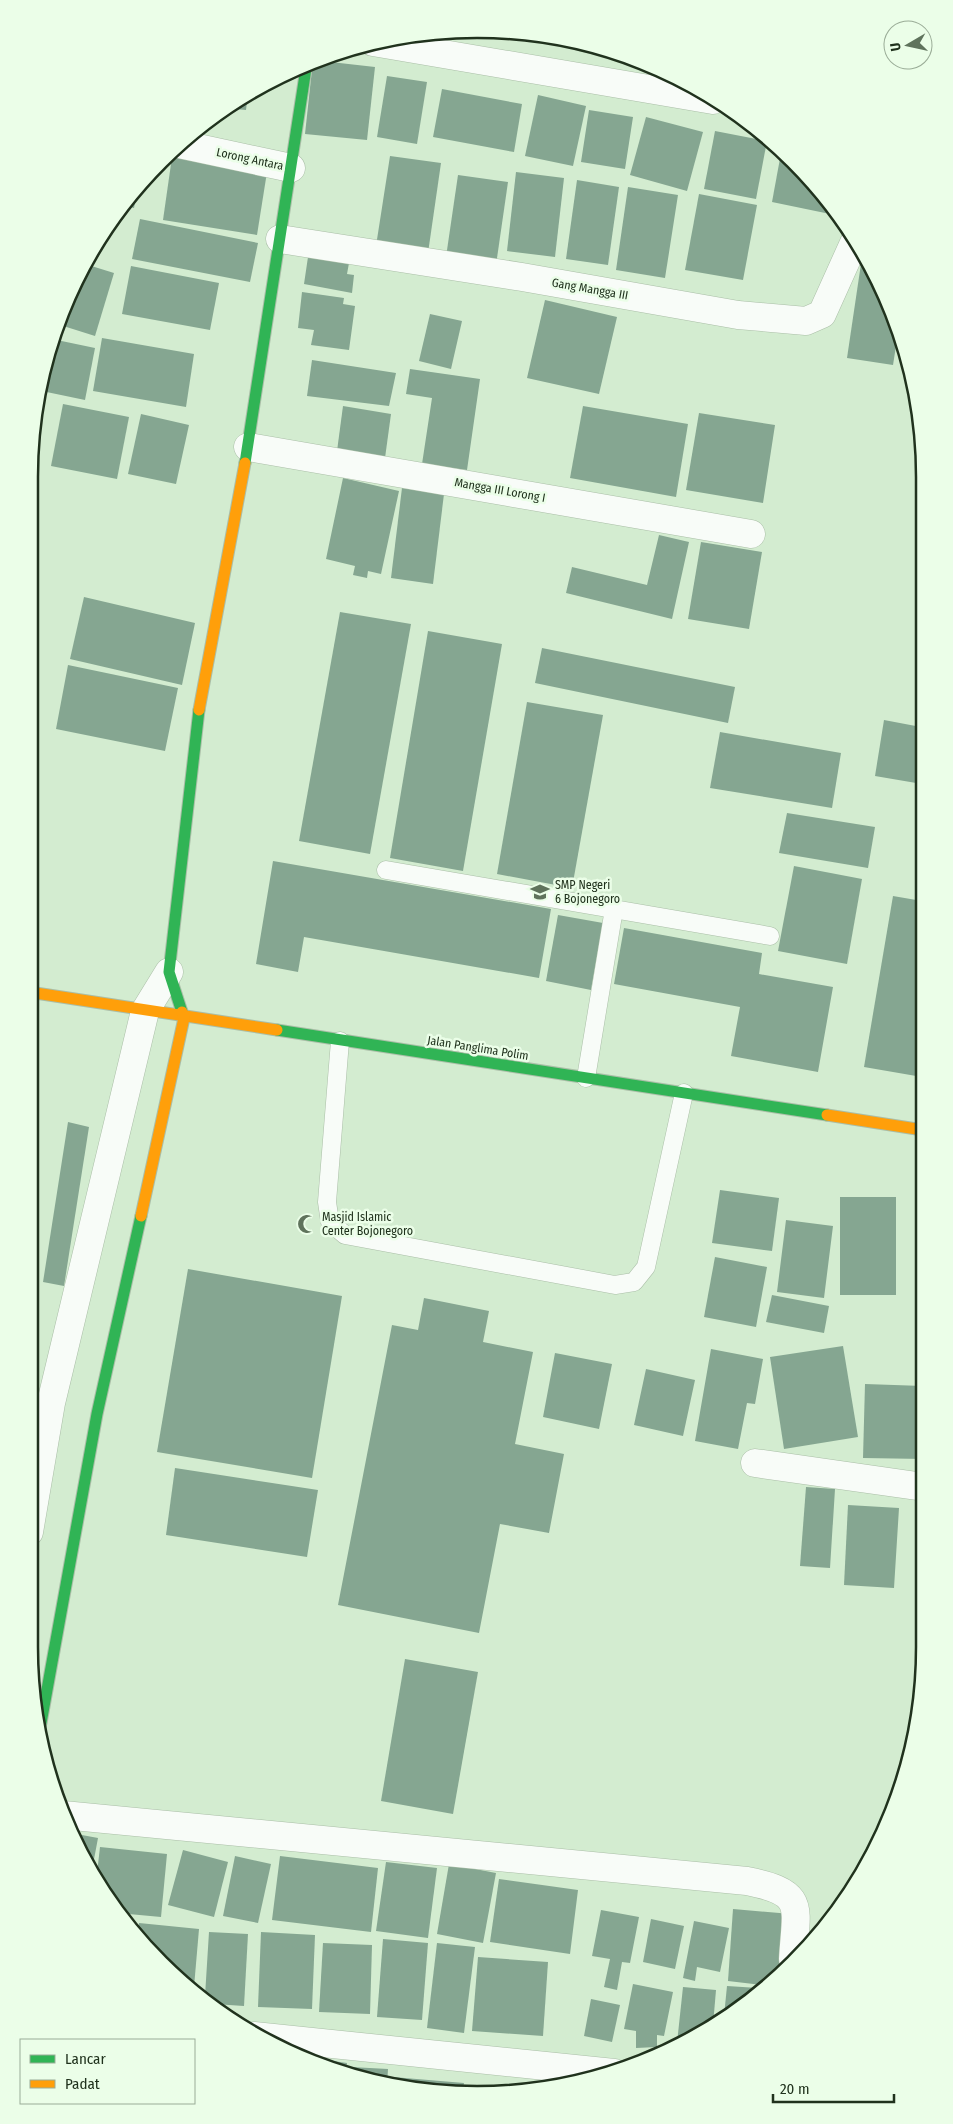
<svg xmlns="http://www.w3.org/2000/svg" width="953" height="2124" font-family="'Fira Sans Condensed',sans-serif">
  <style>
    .building { fill: #85a691 }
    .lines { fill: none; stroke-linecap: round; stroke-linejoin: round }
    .lane-casing { stroke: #aabea7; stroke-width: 19 }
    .street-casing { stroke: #aabea7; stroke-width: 29 }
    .fast-casing { stroke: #aabea7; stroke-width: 13 }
    .slow-casing { stroke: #aabea7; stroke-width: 13 }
    .lane { stroke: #f8fcf8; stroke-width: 18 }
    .street { stroke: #f8fcf8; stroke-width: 28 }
    .fast { stroke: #30b455; stroke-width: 11 }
    .slow { stroke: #ff9f0a; stroke-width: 11 }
    .labels { text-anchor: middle; stroke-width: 5; stroke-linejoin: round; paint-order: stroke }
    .street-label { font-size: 12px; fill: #20321d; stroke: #ebfee8 }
    .poi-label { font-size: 12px; fill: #20321d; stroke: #ebfee8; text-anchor: start }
    .rim { fill: none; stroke: #20321d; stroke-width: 2.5 }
  </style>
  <rect width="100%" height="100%" fill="#d3ecd0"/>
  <!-- building -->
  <g class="building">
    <path d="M313 60 375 67 367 140 305 134Z"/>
    <path d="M387 76 427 82 417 144 377 137Z"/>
    <path d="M442 89 522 104 514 152 433 137Z"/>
    <path d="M248 93 246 110 223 108 228 104Z"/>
    <path d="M538 95 586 106 573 166 525 156Z"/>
    <path d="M589 110 633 117 625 169 581 162Z"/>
    <path d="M646 117 703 132 687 191 630 175Z"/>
    <path d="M715 131 767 141 756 199 704 189Z"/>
    <path d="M781 153 832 204 830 214 772 202Z"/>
    <path d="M390 156 441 163 428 253 376 246Z"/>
    <path d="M172 157 267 172 257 235 163 220Z"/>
    <path d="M516 172 564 178 555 257 507 251Z"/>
    <path d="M458 175 508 182 496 265 446 257Z"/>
    <path d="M577 180 619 187 608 265 566 259Z"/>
    <path d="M138 186 134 208 123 205Z"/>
    <path d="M628 187 678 195 665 278 616 270Z"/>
    <path d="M699 194 757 205 743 280 685 270Z"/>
    <path d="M140 219 258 243 250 282 132 259Z"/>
    <path d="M308 257 349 263 347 274 354 275 352 293 304 284Z"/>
    <path d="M862 257 890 305 898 333 893 365 847 358Z"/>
    <path d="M85 264 114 273 95 336 57 324 63 305Z"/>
    <path d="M131 266 219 283 210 330 122 314Z"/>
    <path d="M302 292 344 298 343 304 355 306 349 350 311 345 314 330 298 328Z"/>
    <path d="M545 300 617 317 599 394 527 378Z"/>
    <path d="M430 314 462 321 451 369 419 361Z"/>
    <path d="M102 338 194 354 186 407 93 391Z"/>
    <path d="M52 339 95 348 85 400 37 390Z"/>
    <path d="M312 360 396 373 389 406 307 396Z"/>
    <path d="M410 369 480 379 467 470 422 464 432 398 406 394Z"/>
    <path d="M63 404 129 417 117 479 51 466Z"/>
    <path d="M343 406 391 414 385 458 337 451Z"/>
    <path d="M583 406 688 424 676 497 570 478Z"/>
    <path d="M699 413 775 425 763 503 686 490Z"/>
    <path d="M141 414 189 425 176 484 128 474Z"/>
    <path d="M343 478 399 491 381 574 368 571 367 578 353 575 355 566 326 559Z"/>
    <path d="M402 488 444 494 433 584 391 578Z"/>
    <path d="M659 535 689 542 672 619 566 593 572 567 647 585Z"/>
    <path d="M701 542 762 552 749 629 688 619Z"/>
    <path d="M84 597 195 623 182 685 70 659Z"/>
    <path d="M340 612 411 624 370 854 299 841Z"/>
    <path d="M428 631 502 644 463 871 390 858Z"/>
    <path d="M542 648 735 687 728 723 535 683Z"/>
    <path d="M68 665 178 688 165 751 56 729Z"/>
    <path d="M527 702 603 715 572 888 497 874Z"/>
    <path d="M884 720 921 727 922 784 875 776Z"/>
    <path d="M720 732 841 753 832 808 710 788Z"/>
    <path d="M787 813 875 827 868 868 779 853Z"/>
    <path d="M273 861 551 909 539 978 304 937 298 972 256 964Z"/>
    <path d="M794 866 862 879 847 964 778 951Z"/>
    <path d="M893 896 922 901V1077L864 1067Z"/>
    <path d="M558 915 603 923 591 990 546 981Z"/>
    <path d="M624 928 762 953 759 974 833 987 818 1072 731 1056 740 1007 614 984Z"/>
    <path d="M68 1122 89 1127 64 1286 43 1282Z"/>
    <path d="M720 1190 779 1198 772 1251 712 1243Z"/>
    <rect x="840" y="1197" width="56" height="98"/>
    <path d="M786 1220 833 1226 824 1298 777 1292Z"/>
    <path d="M715 1257 767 1267 756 1327 704 1317Z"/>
    <path d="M188 1269 342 1296 312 1478 157 1452Z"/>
    <path d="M772 1295 829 1306 824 1333 766 1322Z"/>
    <path d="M424 1298 489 1311 483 1342 533 1352 515 1444 564 1454 549 1533 500 1524 479 1633 338 1605 392 1325 418 1330Z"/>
    <path d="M843 1346 858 1437 784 1449 770 1357Z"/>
    <path d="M711 1349 763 1359 755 1404 747 1403 738 1449 695 1441Z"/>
    <path d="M555 1353 612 1364 599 1429 543 1417Z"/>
    <path d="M646 1369 695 1380 683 1436 634 1425Z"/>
    <path d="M865 1384 923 1386 924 1459 863 1458Z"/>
    <path d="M175 1468 318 1490 307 1557 166 1535Z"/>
    <path d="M806 1487 835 1489 830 1568 800 1566Z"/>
    <path d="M848 1505 899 1508 894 1588 844 1585Z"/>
    <path d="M405 1659 478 1672 453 1814 381 1801Z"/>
    <path d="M71 1833 98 1838 91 1875 89 1871Z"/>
    <path d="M100 1847 167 1854 161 1917 118 1913 96 1882Z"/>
    <path d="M183 1850 228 1862 214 1917 168 1905Z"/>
    <path d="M235 1856 271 1864 258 1923 223 1916Z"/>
    <path d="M280 1856 378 1868 371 1932 272 1920Z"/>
    <path d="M386 1862 437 1868 428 1938 376 1931Z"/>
    <path d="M449 1864 496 1873 483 1943 437 1934Z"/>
    <path d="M499 1879 578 1890 570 1954 490 1942Z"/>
    <path d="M733 1909 791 1914 784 1967 762 1985 728 1981Z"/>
    <path d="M601 1910 639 1917 630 1963 622 1962 617 1990 604 1987 610 1959 592 1956Z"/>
    <path d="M651 1919 684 1926 675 1969 643 1962Z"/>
    <path d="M694 1921 729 1928 720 1972 697 1967 695 1981 683 1978Z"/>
    <path d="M139 1923 199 1929 194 1987 140 1943 138 1940Z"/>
    <path d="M209 1932 248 1934 244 2006 214 2004 205 1996Z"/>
    <path d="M261 1932 315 1935 312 2009 258 2007Z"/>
    <path d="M383 1939 428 1943 422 2020 377 2017Z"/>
    <path d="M323 1943 372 1945 370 2014 319 2012Z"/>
    <path d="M437 1943 475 1947 464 2033 427 2028Z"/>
    <path d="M478 1957 548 1962 543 2036 472 2031Z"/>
    <path d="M633 1984 673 1992 664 2036 657 2035V2047L636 2048V2031L624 2029Z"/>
    <path d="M727 1986 758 1988 724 2016Z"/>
    <path d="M683 1987 716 1990 713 2025 700 2035 683 2043H677Z"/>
    <path d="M591 1999 620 2005 612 2042 584 2036Z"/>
    <path d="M319 2059 347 2063 346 2071 319 2060Z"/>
    <path d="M351 2067 388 2069 387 2086 351 2072Z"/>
    <path d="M393 2077 464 2083 463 2089 392 2087Z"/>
  </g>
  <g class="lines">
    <!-- lane casing -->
    <g class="lane-casing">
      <g id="lane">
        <path d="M386 870 770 936"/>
        <path d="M340 1041 327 1202 330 1222 345 1235 615 1285 634 1282 646 1267 684 1093"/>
        <path d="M586 1078 614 909"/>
      </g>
    </g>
    <!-- street casing -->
    <g class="street-casing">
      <g id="street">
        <path d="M373 42 713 100"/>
        <path d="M179 144 291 168"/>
        <path d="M280 239 522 277 738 315 806 321 822 314 854 243"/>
        <path d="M248 447 751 534"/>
        <path d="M755 1463 924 1487"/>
        <path d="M29 1532 51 1403 145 1011 169 972"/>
        <path d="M63 1815 747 1881C807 1893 796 1906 793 1959"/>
        <path d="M254 2036 614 2073"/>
      </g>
    </g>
    <!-- fast casing -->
    <g class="fast-casing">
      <g id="fast">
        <path d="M245 463 307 62"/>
        <path d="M182 1012 169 972 199 710"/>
        <path d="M277 1030 827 1115"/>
        <path d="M41 1723 97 1414 141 1216"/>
      </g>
    </g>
    <!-- slow casing -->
    <g class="slow-casing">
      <g id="slow">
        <path d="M199 710 245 463"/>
        <path d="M29 992 277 1030"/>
        <path d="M827 1115 923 1130"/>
        <path d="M141 1216 184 1018 182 1012"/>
      </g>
    </g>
    <!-- lane -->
    <use href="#lane" class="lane"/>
    <!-- street -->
    <use href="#street" class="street"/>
    <!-- fast -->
    <use href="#fast" class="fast"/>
    <!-- slow -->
    <use href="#slow" class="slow"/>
  </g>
  <!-- icons -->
  <defs>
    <g id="school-bare" transform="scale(1.5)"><path d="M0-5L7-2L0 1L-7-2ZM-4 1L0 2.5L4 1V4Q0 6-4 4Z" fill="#5f735c" stroke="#ebfee8" stroke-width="2.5" paint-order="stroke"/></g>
    <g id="mosque-bare" transform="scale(1.5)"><path d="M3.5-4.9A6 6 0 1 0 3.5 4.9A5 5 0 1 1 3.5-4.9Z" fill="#5f735c" stroke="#ebfee8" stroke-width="2.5" paint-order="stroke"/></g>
  </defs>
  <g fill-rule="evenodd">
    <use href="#school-bare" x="540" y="892"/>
    <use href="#mosque-bare" x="307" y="1224"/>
  </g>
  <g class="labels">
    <!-- street labels -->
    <g class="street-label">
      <text transform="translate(250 159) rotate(12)" y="4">Lorong Antara</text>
      <text transform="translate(590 289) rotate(10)" y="4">Gang Mangga III</text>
      <text transform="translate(500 490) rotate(10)" y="4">Mangga III Lorong I</text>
      <text transform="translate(478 1048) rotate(9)" y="4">Jalan Panglima Polim</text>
    </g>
    <!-- poi labels -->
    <g class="poi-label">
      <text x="555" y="889">SMP Negeri<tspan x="555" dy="14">6 Bojonegoro</tspan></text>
      <text x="322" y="1221">Masjid Islamic<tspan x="322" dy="14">Center Bojonegoro</tspan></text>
    </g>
  </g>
  <!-- crop -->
  <path d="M0 0H953V2124H0ZM477 38H477A439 439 0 0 1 916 477V1647A439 439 0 0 1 477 2086H477A439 439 0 0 1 38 1647V477A439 439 0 0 1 477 38Z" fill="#ebfee8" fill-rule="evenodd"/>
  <path class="rim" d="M477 38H477A439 439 0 0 1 916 477V1647A439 439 0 0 1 477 2086H477A439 439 0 0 1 38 1647V477A439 439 0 0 1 477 38Z"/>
  <!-- legend -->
  <rect x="20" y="2039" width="175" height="65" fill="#ebfee8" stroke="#9aac97"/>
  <rect x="30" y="2055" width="25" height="8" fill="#30b455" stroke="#9aac97"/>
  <text x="65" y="2064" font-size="15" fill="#20321d">Lancar</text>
  <rect x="30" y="2080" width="25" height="8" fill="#ff9f0a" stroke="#9aac97"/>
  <text x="65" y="2089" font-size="15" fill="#20321d">Padat</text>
  <!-- north arrow -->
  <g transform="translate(908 45) rotate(261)"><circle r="24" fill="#ebfee8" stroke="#9aac97"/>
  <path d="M0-4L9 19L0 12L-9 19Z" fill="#5f735c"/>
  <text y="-8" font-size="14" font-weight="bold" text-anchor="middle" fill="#20321d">U</text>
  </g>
  <!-- scale -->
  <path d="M773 2094v8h121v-8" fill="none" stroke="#20321d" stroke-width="2.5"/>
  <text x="780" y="2094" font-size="15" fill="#20321d" stroke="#ebfee8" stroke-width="4" paint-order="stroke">20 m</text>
</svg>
